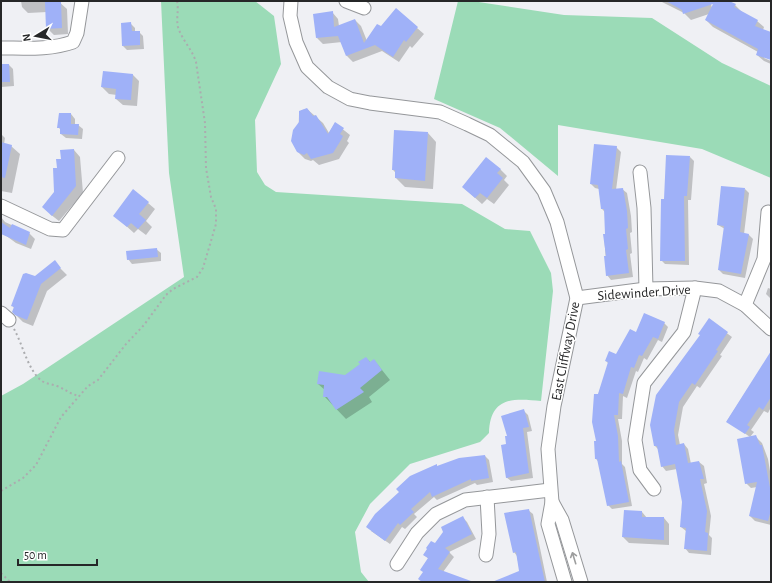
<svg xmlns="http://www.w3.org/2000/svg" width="772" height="583" font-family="'Alegreya Sans',sans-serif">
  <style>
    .green { fill: #9bdbb7 }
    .shadow { fill: #0003 }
    .building { fill: #9fb1f8 }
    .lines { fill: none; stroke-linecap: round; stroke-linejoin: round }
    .minor-casing { stroke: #95979a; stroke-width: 15 }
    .path { stroke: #abacaf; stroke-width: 2; stroke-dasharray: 2 3; stroke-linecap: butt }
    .minor { stroke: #fff; stroke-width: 13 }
    .oneway { stroke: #9d9e9e }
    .labels { text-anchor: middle; stroke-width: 3; stroke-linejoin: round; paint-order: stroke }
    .street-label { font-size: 14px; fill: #262728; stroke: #fff }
  </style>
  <rect width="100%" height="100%" fill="#eff0f4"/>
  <!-- green -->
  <g class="green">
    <path d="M161 1H255L274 16 281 64 255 120 257 172 265 185 276 192 462 204 505 229 530 231 551 273 553 291 541 401C513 398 490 397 489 433L480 442 410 464 370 504 355 532 361 572 369 582H1V396L23 384 184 277 169 173Z"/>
    <path d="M458 1H472L564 15 652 18 722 63 771 86V178L702 149 558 125V176L500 128 434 99Z"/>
  </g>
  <!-- shadow -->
  <g class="shadow">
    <path d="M21 1H58L67 9 68 34 54 35 47 28V12L28 13 22 7Z"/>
    <path d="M660 1H710L712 8 715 1H726L735 5 742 12 757 21 764 27 763 30 771 33V59L764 56V58L771 61V64L764 61 757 55 758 52 713 27 706 20 709 14 691 20 684 13Z"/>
    <path d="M396 10 424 34 412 48 410 46 399 62 382 51 353 62 347 56 342 42 323 44 317 38 332 12 338 19 339 26 355 20 361 26 367 41 381 28Z"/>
    <path d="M131 24 135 28V32H139L143 36 144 49 127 50 123 46Z"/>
    <path d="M1 65H9L13 69 14 86 1 87Z"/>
    <path d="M133 75 139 81 137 106 123 105 116 99 117 95 109 94 102 87Z"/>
    <path d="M307 109 323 123 329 133 335 123 350 135 347 141 349 143 347 146 339 159 319 165 313 160 311 161 305 159 298 152 299 114 302 110Z"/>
    <path d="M71 114 75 119V125H78L83 129 82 139 66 138 61 134V130L58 127Z"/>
    <path d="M428 133 436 142 433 189 405 187 396 178V173L393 170Z"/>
    <path d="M1 134 5 138 4 144 11 146 20 154 12 193 1 191Z"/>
    <path d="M616 147 621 152 616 190 622 189 627 193 631 216 632 232 630 233 632 253 630 254 633 277 611 280 607 275 604 235H606L605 212 602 209 599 189 595 188 591 184Z"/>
    <path d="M74 150 80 157 83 193 59 221 50 214 55 193 58 169 62 160Z"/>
    <path d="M690 157 694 161 691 200H688L689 265 665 264 661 260 665 200Z"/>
    <path d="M500 169 507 176 504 180 509 185 494 204 487 199 482 204 463 187Z"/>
    <path d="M745 189 749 193 744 234 749 235 753 239 745 278 723 274 719 270 725 229 718 225Z"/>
    <path d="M148 203 155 209 146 221 152 227 146 235 138 229 134 233 114 215Z"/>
    <path d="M1 217 5 222 29 233 35 239 31 249 16 243 1 232Z"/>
    <path d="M156 249 161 253V261L132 264 128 259Z"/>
    <path d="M54 262 67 275 47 291 33 326 23 322 13 312 14 308 12 305 35 277Z"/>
    <path d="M768 288 771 289V299L766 294Z"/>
    <path d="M709 320 732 337 720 355 722 356 700 388 697 386 683 407 678 435 680 445 684 444 688 449 691 464 699 462 704 466 707 483 704 484 711 516 709 535 712 538 711 555 689 553 685 548 686 531 681 527 683 502 677 469 666 471 662 466 659 450 655 446Z"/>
    <path d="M664 323 668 327 662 342 658 340 647 360 644 358 638 372 636 371 627 398 623 396 622 419H618L622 441V464L625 467 632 506 612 509 608 505 599 462 596 459 595 442 597 441 598 395 609 364 606 361 617 356 636 333Z"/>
    <path d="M771 353V407L768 413 764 411 751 430 754 432 750 437 755 436 762 443 768 459 771 477V525L755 521 750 516 757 487 751 488 746 483 750 437 727 421Z"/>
    <path d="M366 358 371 363 374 360 390 380 369 397 372 402 346 419 324 396 325 390 318 384 345 376 361 365Z"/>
    <path d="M523 410 528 415 532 431 527 432 533 478 511 481 506 477 508 437Z"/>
    <path d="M485 456 489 460 493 482 477 485 475 483 437 500 434 497 414 514 417 517 405 529 402 527 390 544 371 531 438 467Z"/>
    <path d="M528 510 533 514 547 582H493L520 572 517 556 514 552Z"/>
    <path d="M625 511 642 512 647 518H664L669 524V545L629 543 623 537Z"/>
    <path d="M463 518 467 522 476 539 449 552 454 557 443 572 469 582H423L424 573 429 559 424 555Z"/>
  </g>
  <!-- building -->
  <g class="building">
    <path d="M666 1H729L736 4 734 7 758 20 755 26 771 32V60L756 55 758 49 705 20 713 4 683 14 682 10Z"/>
    <path d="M45 2H61L62 28 46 29Z"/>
    <path d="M396 8 418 27 406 42 404 40 393 57 375 45 346 56 338 36 316 38 313 14 333 11 334 27 355 19 364 43 377 24 381 26Z"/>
    <path d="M131 22 132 31H140V45L122 46 121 23Z"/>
    <path d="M1 64H9L10 82H1Z"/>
    <path d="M103 71 133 74 131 100 115 99 116 89 101 87Z"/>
    <path d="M307 108 313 116 316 115 328 134 335 122 344 128 340 134 343 136 341 140 333 153 311 159 307 153 304 155 297 152 291 141 293 130 299 122V111Z"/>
    <path d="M59 113H71V124H79L78 135 60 134V128H57Z"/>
    <path d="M394 130 428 132 425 181 395 178V170H392Z"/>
    <path d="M1 142 12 145 5 178 1 177Z"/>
    <path d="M594 144 617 146 612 189 623 188 627 211 628 228 626 229 628 249 626 250 629 273 606 276 604 256H606L603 234H605L604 209H601L598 185 590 184Z"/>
    <path d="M74 149 76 186 52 216 42 207 54 192 53 168H57L56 159H61L60 150Z"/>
    <path d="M666 155 690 156 687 196H684L685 261H660L661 199H664Z"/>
    <path d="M486 157 501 169 497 173 503 178 487 198 480 193 475 198 462 187Z"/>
    <path d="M721 186 745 188 740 232 749 234 741 274 718 270 724 226 717 225Z"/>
    <path d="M133 189 149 202 139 214 146 220 138 229 131 223 127 227 113 216Z"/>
    <path d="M1 222 10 228 12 224 30 232 26 245 1 234Z"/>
    <path d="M157 248 158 257 127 260 126 251Z"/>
    <path d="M55 260 61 268 41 284 27 320 15 315 12 312 14 307 11 306 23 274 26 273 35 276Z"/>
    <path d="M644 313 665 322 658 339 653 337 642 356 639 355 634 368 631 367 623 394 619 393 618 415H614L618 436 619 462 621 461 629 502 607 506 597 459H595L594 441H596L592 422 594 394H598L608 362 605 361 609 351 616 354 630 329 636 332Z"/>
    <path d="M709 318 728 332 716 350 718 351 695 385 692 383 679 402 674 430 676 445 684 443 688 463 699 461 704 479H700L707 511 705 532 708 533 707 551 684 549 686 528 680 527 682 502 675 464 661 467 657 446H654L650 425 656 395 700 335 698 334Z"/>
    <path d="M771 351V397L763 410 759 407 747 425 750 427 745 434 726 422Z"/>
    <path d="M366 357 370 362 374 359 382 370 360 388 364 392 336 410 327 397H323L324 385 317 384 319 371 345 375 360 364 358 362Z"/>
    <path d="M524 409 529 427 523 428 529 473 506 478 501 445 506 444 505 436H507L501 416Z"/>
    <path d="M756 435 760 445H762L771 493V510L768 521 749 516 757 482 745 484 737 439Z"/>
    <path d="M485 455 489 478 471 481V479L432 497 430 492 411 509 414 512 400 525 398 523 385 541 366 527 375 514 399 492 396 489 410 476 437 464V466L459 458Z"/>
    <path d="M529 509 545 582H492L519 571 516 552 513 553 504 513Z"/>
    <path d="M624 510 642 511V517H664V540L622 537Z"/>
    <path d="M463 516 472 534 445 548 450 552 438 569 471 581V582H422L418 579 423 572 420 570 428 558 423 555 427 549 426 548 431 541 435 543 443 532 441 527Z"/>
  </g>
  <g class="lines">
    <!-- minor casing -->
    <g class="minor-casing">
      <g id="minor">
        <path d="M291 1 290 16 296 42 307 67 328 87 350 99 370 103 440 112 467 124 490 135 523 162 544 191 557 222 577 298 554 406 548 449 552 502 548 524 565 582"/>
        <path d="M346 1 364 8"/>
        <path d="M1 48C25 48 50 50 73 42L77 33 82 1"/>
        <path d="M640 172 644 208 646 289"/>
        <path d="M1 206 50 229 63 230 118 158"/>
        <path d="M577 298 646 289 695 288 719 291 745 305 771 329"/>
        <path d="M745 305 764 259 768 212"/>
        <path d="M1 313 9 320"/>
        <path d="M654 489 640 470 635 440 644 383 684 332 695 288"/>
        <path d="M552 502 562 520 581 582"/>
        <path d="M486 555 489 534 487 497"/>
        <path d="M397 564 417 533 436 514 465 500 550 490"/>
      </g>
    </g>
    <!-- path -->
    <g class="path">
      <path d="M14 329C23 345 28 371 42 381 46 384 52 384 57 386 65 389 70 394 79 396"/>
      <path d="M1 491 23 478 36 465 61 417 88 386 98 380 126 344 144 325 166 295 173 289 197 277 203 268 216 224V209L211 197 206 168 205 123 196 62C192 49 182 40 178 27 176 19 179 10 177 1"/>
      <path d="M1 573 10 582"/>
    </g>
    <!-- minor -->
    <use href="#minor" class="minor"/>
  </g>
  <!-- one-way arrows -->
  <defs><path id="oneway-shaft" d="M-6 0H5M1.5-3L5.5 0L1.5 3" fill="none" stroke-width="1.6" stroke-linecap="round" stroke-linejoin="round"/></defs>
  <use class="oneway" href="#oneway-shaft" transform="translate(574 558) rotate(-107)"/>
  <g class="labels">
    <!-- street labels -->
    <g class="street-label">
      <text transform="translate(644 292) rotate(-4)" y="5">Sidewinder Drive</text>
      <text transform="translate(565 351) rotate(-79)" y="5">East Cliffway Drive</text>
    </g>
  </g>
  <!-- border -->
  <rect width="772" height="583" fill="none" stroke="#262728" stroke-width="4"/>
  <!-- north arrow -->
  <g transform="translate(36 36) rotate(260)" stroke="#ffffff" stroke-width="3" paint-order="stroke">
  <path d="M0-3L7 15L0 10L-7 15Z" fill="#262728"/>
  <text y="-6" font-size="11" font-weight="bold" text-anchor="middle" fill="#262728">N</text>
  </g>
  <!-- scale -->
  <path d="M18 559v6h79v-6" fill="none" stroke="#262728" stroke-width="2"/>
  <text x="24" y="559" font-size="12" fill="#262728" stroke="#ffffff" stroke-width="3" paint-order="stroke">50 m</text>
</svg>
